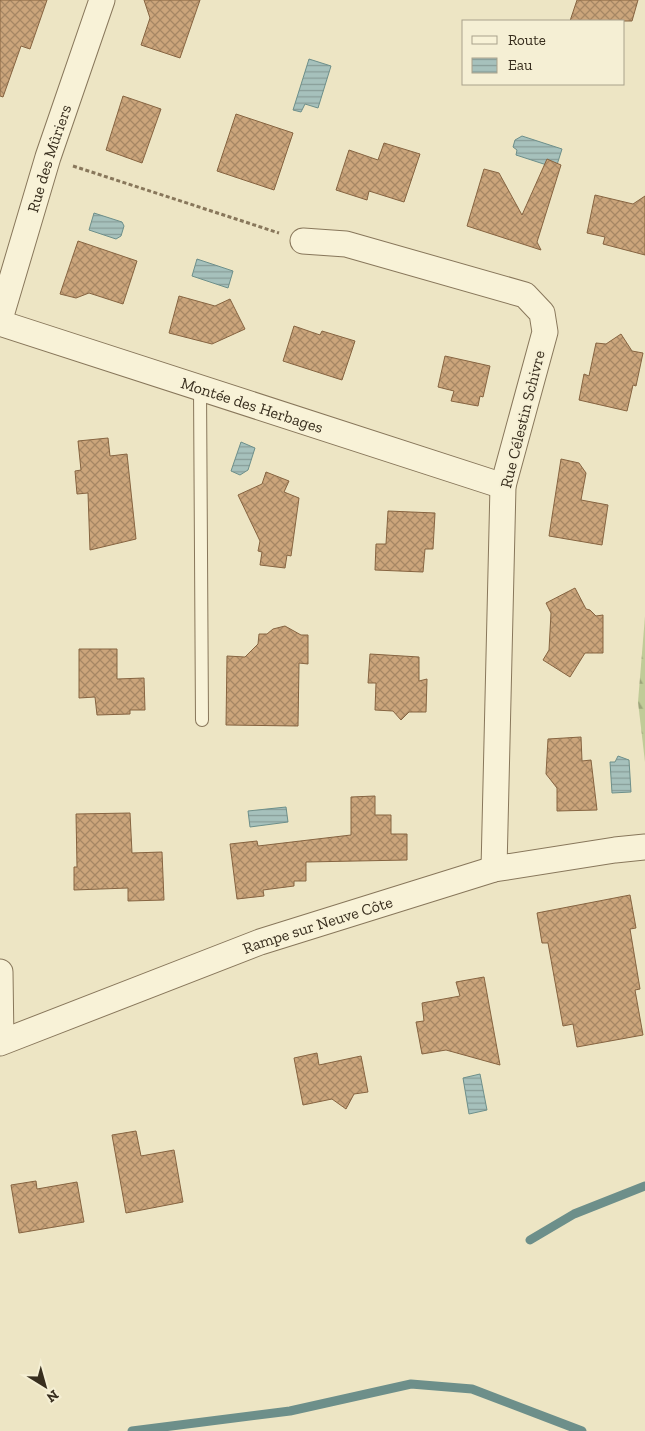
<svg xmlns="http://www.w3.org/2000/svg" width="645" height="1431" font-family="'Zilla Slab',serif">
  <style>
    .forest { fill: url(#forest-firs) }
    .water { fill: url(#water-rules); stroke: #6d8f8a }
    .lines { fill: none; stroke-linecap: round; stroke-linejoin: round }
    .stream { stroke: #6d8f8a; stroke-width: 9 }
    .building { fill: url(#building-cross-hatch); stroke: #866441 }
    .service-casing { stroke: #88775b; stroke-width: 14 }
    .minor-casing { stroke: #88775b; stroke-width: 27 }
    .path { stroke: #88775b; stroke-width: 3; stroke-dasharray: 4 2.5; stroke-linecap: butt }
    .service { stroke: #f8f2d7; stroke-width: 12 }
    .minor { stroke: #f8f2d7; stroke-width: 25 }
    .labels { text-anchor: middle; stroke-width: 4; stroke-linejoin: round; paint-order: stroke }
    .street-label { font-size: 16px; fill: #382e1e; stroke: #f5efd4 }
  </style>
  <defs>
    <pattern id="forest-firs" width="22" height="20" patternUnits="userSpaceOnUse" patternTransform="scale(1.25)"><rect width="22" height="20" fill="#c0cb98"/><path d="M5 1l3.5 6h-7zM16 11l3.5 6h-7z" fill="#9da57b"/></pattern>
    <pattern id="water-rules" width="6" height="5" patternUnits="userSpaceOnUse" patternTransform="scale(1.25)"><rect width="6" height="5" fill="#a6c1bc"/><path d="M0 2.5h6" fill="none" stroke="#889d98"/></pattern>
    <pattern id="building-cross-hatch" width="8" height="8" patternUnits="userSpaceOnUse" patternTransform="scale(1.25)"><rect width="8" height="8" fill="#cba57b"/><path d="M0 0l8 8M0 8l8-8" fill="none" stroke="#a68764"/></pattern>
  </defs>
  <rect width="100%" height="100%" fill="#ede5c4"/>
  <!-- forest -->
  <path class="forest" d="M645 616V762L638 702Z"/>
  <!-- water -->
  <g class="water">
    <path d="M309 59 331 66 318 108 305 104 301 112 293 110Z"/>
    <path d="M522 136 562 149 556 168 516 155 517 150 513 147 515 140Z"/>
    <path d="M94 213 122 222 124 226 121 236 116 239 89 230Z"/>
    <path d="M197 259 233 271 228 288 192 276Z"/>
    <path d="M241 442 255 448 248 470 240 475 231 471Z"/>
    <path d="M618 756 629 760 631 792 612 793 610 762H615Z"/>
    <path d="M286 807 288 822 250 827 248 811Z"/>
    <path d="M480 1074 487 1110 469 1114 463 1078Z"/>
  </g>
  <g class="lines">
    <!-- stream -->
    <g class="stream">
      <path d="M530 1240 574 1214 645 1186"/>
      <path d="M132 1431 290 1411 411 1384 472 1389 582 1431"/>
    </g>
  </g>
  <!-- building -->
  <g class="building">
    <path d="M0 0H47L30 49 21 46 3 97 0 96Z"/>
    <path d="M144 0H200L180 58 141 45 150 18Z"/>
    <path d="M577 0H638L632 21H570Z"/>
    <path d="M123 96 161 109 142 163 106 150Z"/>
    <path d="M236 114 293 133 274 190 217 171Z"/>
    <path d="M384 143 420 154 404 202 369 191 367 200 336 190 349 150 378 160Z"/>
    <path d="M547 159 561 165 537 242 541 250 467 226 484 169 499 173 522 215Z"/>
    <path d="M595 195 633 204 645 196V255L603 244 605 237 587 233Z"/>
    <path d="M78 241 137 261 123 304 89 293 76 298 60 294Z"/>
    <path d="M179 296 215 306 230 299 245 329 212 344 169 333Z"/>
    <path d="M294 326 320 335 322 331 355 341 342 380 283 361Z"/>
    <path d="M621 334 632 351 643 353 636 386 633 385 627 411 579 400 584 374 589 376 596 343 606 344Z"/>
    <path d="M445 356 490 366 483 397 480 396 478 406 451 401 454 391 438 387Z"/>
    <path d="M108 438 110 456 127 454 136 539 90 550 88 493 77 494 75 471 81 470 78 441Z"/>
    <path d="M561 459 579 463 586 473 581 500 608 505 602 545 549 536Z"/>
    <path d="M266 472 289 481 284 492 299 498 291 556 287 555 285 568 260 565 262 552 258 551 260 541 238 495 262 484Z"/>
    <path d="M388 511 435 513 433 549H425L423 572 375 570 376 544H386Z"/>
    <path d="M575 588 586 609 590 610 596 616 603 615V653H585L570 677 543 660 549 650 551 613 546 603Z"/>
    <path d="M285 626 301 635H308V664L299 663 298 726 226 725 227 656 245 657 258 644 259 634H267L273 629Z"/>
    <path d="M79 649H117V679L144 678 145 710H130V714L97 715 95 697 79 698Z"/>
    <path d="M370 654 419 657V681L427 679 426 712H409L401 720 393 711 375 710 376 683H368Z"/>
    <path d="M581 737 582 761 591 760 597 810 557 811V788L546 774 548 739Z"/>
    <path d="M375 796V815H391V834H407V860L306 862V881H294V886L263 890 264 896 237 899 230 844 257 841 258 846 351 835V797Z"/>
    <path d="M130 813 132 853 162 852 164 900 128 901V888L74 890V867H77L76 814Z"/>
    <path d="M630 895 636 928 630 929 640 989 635 990 643 1035 577 1047 573 1024 563 1026 548 943H542L537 913Z"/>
    <path d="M484 977 500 1065 446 1050 422 1054 416 1022 424 1021 422 1003 460 996 456 982Z"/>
    <path d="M317 1053 319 1065 361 1056 368 1092 354 1094 346 1109 332 1099 303 1105 294 1058Z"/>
    <path d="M136 1131 141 1156 174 1150 183 1202 126 1213 112 1135Z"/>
    <path d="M36 1181 37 1189 77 1182 84 1222 19 1233 11 1185Z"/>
  </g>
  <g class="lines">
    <!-- service casing -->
    <g class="service-casing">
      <path id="service" d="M200 388 202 720"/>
    </g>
    <!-- minor casing -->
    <g class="minor-casing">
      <g id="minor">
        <path d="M303 241 346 244 525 295 542 313 545 332 503 486 494 869"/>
        <path id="s1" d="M0 319 48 157 102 0"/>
        <path id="s2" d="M0 323 503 486"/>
        <path d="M0 972 1 1042"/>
        <path id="s3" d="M0 1043 260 942 494 869 615 850 645 847"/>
      </g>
    </g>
    <!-- path -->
    <path class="path" d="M73 166 279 233"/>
    <!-- service -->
    <use href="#service" class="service"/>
    <!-- minor -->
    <use href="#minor" class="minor"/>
  </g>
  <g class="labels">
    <!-- street labels -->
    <g class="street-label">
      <text dy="6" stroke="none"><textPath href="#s1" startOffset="168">Rue des Mûriers</textPath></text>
      <text dy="6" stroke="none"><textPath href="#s2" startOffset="265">Montée des Herbages</textPath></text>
      <text transform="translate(522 419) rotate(-76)" y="6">Rue Célestin Schivre</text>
      <text dy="6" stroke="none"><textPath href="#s3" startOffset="339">Rampe sur Neuve Côte</textPath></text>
    </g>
  </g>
  <!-- legend -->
  <rect x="462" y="20" width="162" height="65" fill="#f5efd4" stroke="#a9a28b"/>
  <rect x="472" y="36" width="25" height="8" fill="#f8f2d7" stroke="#a9a28b"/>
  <text x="508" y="45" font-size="15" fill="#382e1e">Route</text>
  <rect x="472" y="58" width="25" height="15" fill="url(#water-rules)" stroke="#a9a28b"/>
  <text x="508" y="70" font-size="15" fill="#382e1e">Eau</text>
  <!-- north arrow -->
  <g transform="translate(45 1386) rotate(143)" stroke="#f5efd4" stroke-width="4" paint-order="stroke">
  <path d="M0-4L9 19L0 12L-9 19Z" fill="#382e1e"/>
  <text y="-8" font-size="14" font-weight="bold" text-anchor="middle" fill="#382e1e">N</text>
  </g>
</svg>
